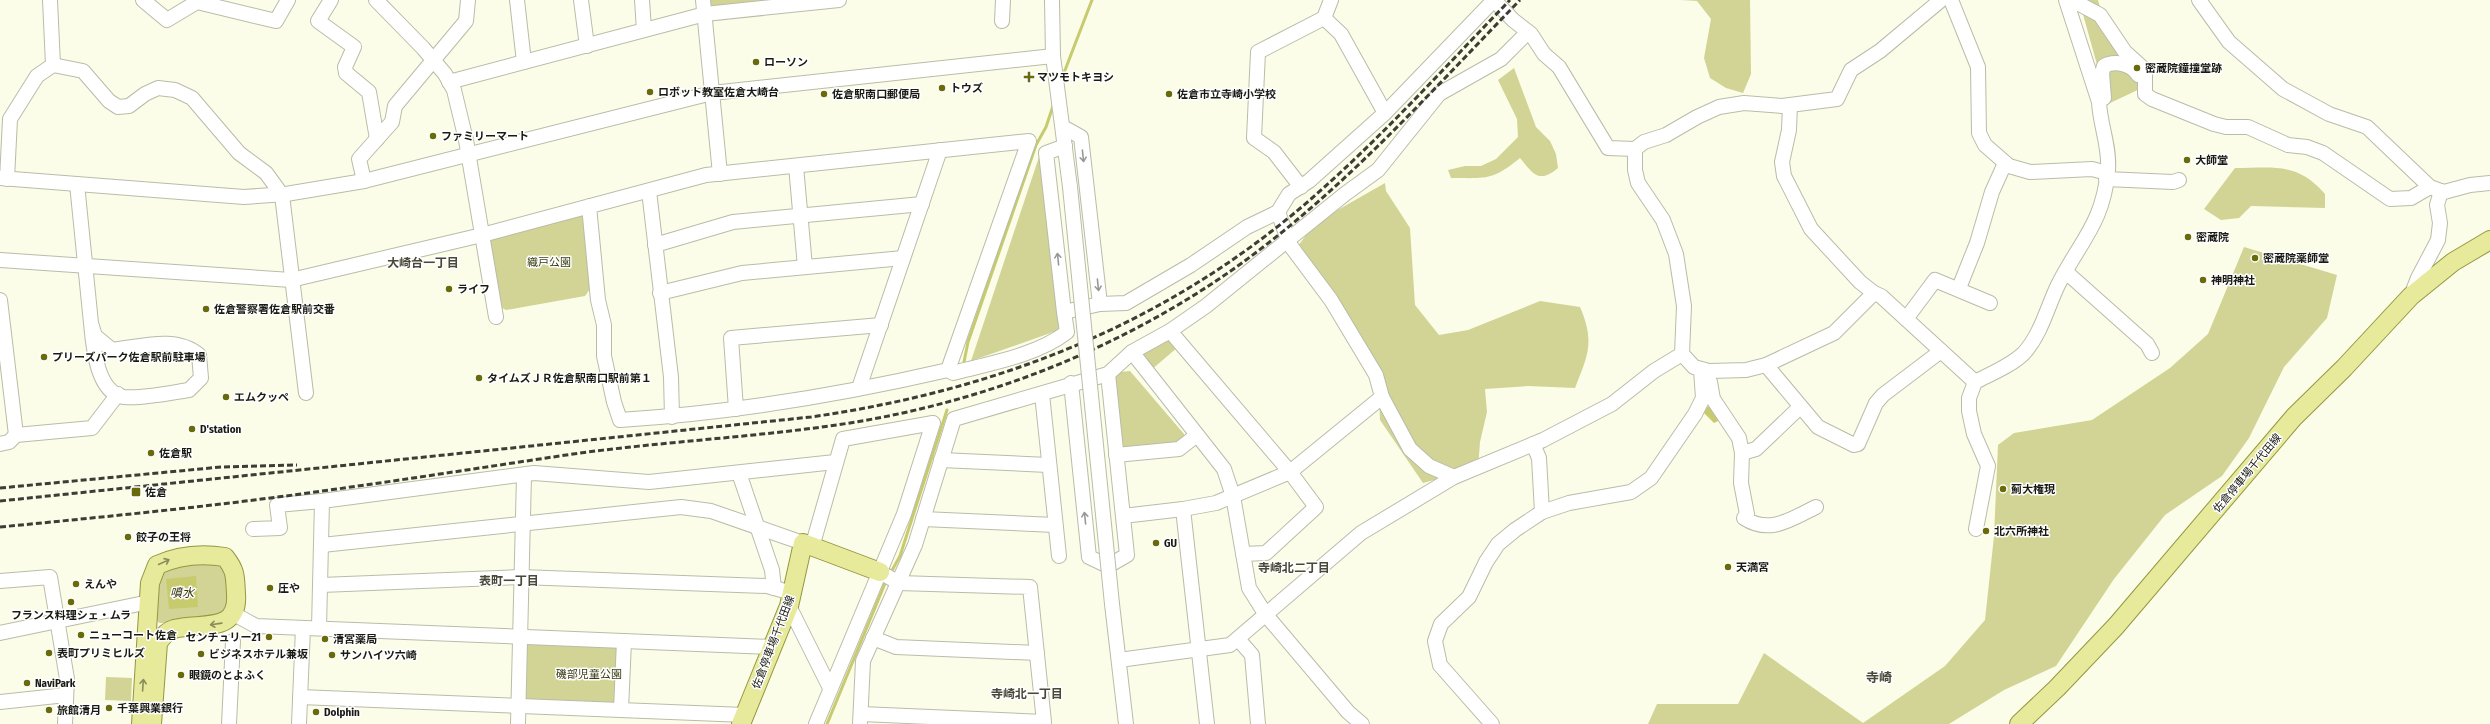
<svg xmlns="http://www.w3.org/2000/svg" width="2490" height="724" font-family="'Fira Sans Condensed','Noto Sans JP',sans-serif">
  <style>
    .green { fill: #d1d494 }
    .water { fill: #c7cb6d }
    .lines { fill: none; stroke-linecap: round; stroke-linejoin: round }
    .stream { stroke: #c7cb6d; stroke-width: 3 }
    .minor-casing { stroke: #babca9; stroke-width: 16 }
    .major-casing { stroke: #949740; stroke-width: 20 }
    .minor { stroke: #fff; stroke-width: 14 }
    .major { stroke: #e7e99b; stroke-width: 18 }
    .rail { stroke: #3c3d34; stroke-width: 3; stroke-dasharray: 6 3; stroke-linecap: butt }
    .minor-bridge-casing { stroke: #babca9; stroke-width: 16; stroke-linecap: butt }
    .minor-bridge { stroke: #fff; stroke-width: 14 }
    .oneway { stroke: #989895 }
    .oneway2 { stroke: #8a8c5e }
    .poi-dot { fill: #696b0a; stroke: #fff; stroke-width: 1.5 }
    .labels { text-anchor: middle; stroke-width: 3; stroke-linejoin: round; paint-order: stroke }
    .poi-label { font-size: 11px; font-weight: bold; fill: #191a13; stroke: #fff; text-anchor: start }
    .park-label { font-size: 11px; fill: #3a3c14; stroke: #fff }
    .street-label { font-size: 11px; fill: #191a13; stroke: #fff }
    .neighbourhood-label { font-size: 12px; font-weight: bold; fill: #484939; stroke: #fff }
    .water-label { font-size: 12px; font-style: italic; fill: #313209; stroke: #fff }
    .quarter-label { font-size: 13px; font-weight: bold; fill: #484939; stroke: #fff }
  </style>
  <rect width="100%" height="100%" fill="#fbfde9"/>
  <!-- green -->
  <g class="green">
    <path d="M710 0H764L761 3 714 8 711 5Z"/>
    <path d="M1681 0H1750L1751 74 1743 93 1726 88 1710 78 1704 58 1711 19 1697 1Z"/>
    <path d="M2079 0H2098L2107 32 2144 87 2108 104Z"/>
    <path d="M1514 68 1536 127 1550 141 1556 154 1558 168C1539 184 1533 174 1520 158 1492 181 1486 178 1451 178L1448 170 1465 166H1481L1496 159 1518 137 1517 119 1498 80Z"/>
    <path d="M1041 151 1059 330 971 361Z"/>
    <path d="M2235 168C2275 168 2297 162 2325 194V208L2251 206 2239 218 2221 220 2204 209Z"/>
    <path d="M1385 183 1386 191 1410 228 1415 305 1439 335 1468 330 1540 301 1580 307C1595 342 1588 355 1575 388L1528 386 1485 389 1487 412 1480 442 1478 468 1423 483 1380 420 1378 373 1347 341 1329 297 1298 246 1315 223Z"/>
    <path d="M582 213 587 220 590 289 585 296 506 310 498 306 488 240Z"/>
    <path d="M2244 247 2337 275 2327 318 2284 367 2249 438 2222 476 2165 515 2114 579 2056 666 2004 690 1949 724H1648L1657 704H1738L1764 653 1863 723 1945 666 1985 620 1994 536 1998 445 2014 433 2092 420 2170 368 2208 334Z"/>
    <path d="M1167 336 1178 347 1151 370 1140 353Z"/>
    <path d="M1130 371 1184 434 1185 437 1177 442 1124 448 1120 445 1112 382 1121 372Z"/>
    <path d="M215 562C233 577 229 587 228 608 214 620 177 623 159 623L154 616 160 574 172 565Z"/>
    <path d="M528 643 617 646 616 704 526 702 522 698 523 647Z"/>
    <path d="M106 677 132 678 131 701 105 700Z"/>
  </g>
  <!-- water -->
  <g class="water">
    <path d="M1711 406 1718 415V421L1714 423 1703 412 1704 408Z"/>
    <path d="M196 576 198 607 169 609 166 579Z"/>
  </g>
  <g class="lines">
    <!-- stream -->
    <g class="stream">
      <path d="M1062 78 1092 0"/>
      <path d="M964 362 968 342 1036 145 1046 127 1054 103"/>
      <path d="M890 574 900 556 947 410"/>
      <path d="M827 724 886 581"/>
    </g>
    <!-- minor casing -->
    <g class="minor-casing">
      <g id="minor">
        <path d="M50 0 53 65"/>
        <path d="M143 0 167 20 197 2 276 21 288 0"/>
        <path d="M331 0 318 21 354 47 345 67 346 73 369 92 377 139"/>
        <path d="M376 0 423 48 445 74 454 90 466 140 496 317"/>
        <path d="M517 0 524 62"/>
        <path d="M581 0 587 46"/>
        <path d="M642 0 644 30"/>
        <path d="M703 0 720 174"/>
        <path d="M1052 0 1053 56 1070 187"/>
        <path d="M1494 0 1513 20 1531 34 1544 54 1559 67 1608 148 1635 149 1644 142 1666 135 1697 117 1719 107 1744 103 1782 106 1837 99 1851 70 1880 51 1941 0"/>
        <path d="M1951 0 1978 67 1979 133 1985 145 2009 166 2030 172 2092 169 2107 173"/>
        <path d="M2072 0 2100 15 2125 52 2145 70V94L2152 99 2214 124 2226 127H2248L2288 145 2307 147 2323 153 2390 199 2411 198 2430 187"/>
        <path d="M2199 0 2229 42 2283 89 2329 114 2367 127 2430 187 2444 192 2470 185 2490 183"/>
        <path d="M1324 18 1331 0"/>
        <path d="M1002 21 1003 0"/>
        <path d="M449 82 705 14 839 0"/>
        <path d="M2104 98 2102 73 2104 66C2115 60 2132 64 2138 75"/>
        <path d="M1063 127 1081 137 1100 304"/>
        <path d="M1635 149V170L1638 183 1663 220 1676 254 1684 306 1682 354 1694 367 1709 371 1746 370 1766 365 1834 333 1874 293 1860 282 1811 229 1784 176 1782 162 1789 130 1790 105"/>
        <path d="M796 166 805 267"/>
        <path d="M0 178 244 197 286 194 364 181 712 93 1053 56"/>
        <path d="M7 179 10 119 37 76 53 65 83 71 109 101 118 107 129 106 145 94 158 88 175 90 192 98 239 153 266 173 282 195 306 393"/>
        <path d="M2106 179 2173 182 2179 180"/>
        <path d="M364 181 359 159 392 122 395 106 466 21 468 0"/>
        <path d="M77 184 91 323 95 336 112 350C139 347 176 335 199 355L201 378 189 390C170 393 142 399 124 397 96 393 93 344 91 323"/>
        <path d="M1301 187 1274 152 1254 138 1258 52 1324 18 1341 34 1385 113"/>
        <path d="M649 191 671 377 672 417"/>
        <path d="M1278 212 1290 245 1331 300 1376 375 1382 397 1410 449 1429 466 1454 477"/>
        <path d="M655 245 733 222 922 204"/>
        <path d="M0 260 291 280 482 235 706 175 1029 141 948 370C840 395 730 413 620 420L614 402 604 356V325L598 300 589 206"/>
        <path d="M2066 272 2147 344 2152 353"/>
        <path d="M1959 288 1977 243 1992 192 2005 163"/>
        <path d="M660 293 742 273 903 258"/>
        <path d="M1874 293 1881 296 1975 382 1969 398V411L1974 434 1988 466 1976 529"/>
        <path d="M2411 296 2418 278 2438 240 2440 223 2437 205 2441 191"/>
        <path d="M0 300 16 435"/>
        <path d="M1064 312 1046 153 1065 146"/>
        <path d="M1906 319 1935 280 1990 303"/>
        <path d="M1170 331 1290 472 1316 507 1266 553 1243 554"/>
        <path d="M1132 352 1224 469 1233 496 1249 588 1266 615 1348 712 1362 724"/>
        <path d="M1766 365 1818 427 1854 445 1858 444 1876 403 1883 395 1941 351"/>
        <path d="M948 370 953 373C988 364 1038 355 1067 332L1064 312 1100 304 1126 303 1191 265 1247 227 1278 212 1289 194 1309 181 1385 113 1494 0"/>
        <path d="M1710 382 1713 399 1739 438 1742 453 1741 483 1747 514 1744 518C1770 535 1791 519 1816 507"/>
        <path d="M1975 382C1990 374 2011 366 2024 353 2041 334 2047 308 2058 285 2080 241 2103 224 2108 170 2110 147 2100 125 2099 102L2066 0"/>
        <path d="M1071 383 1089 557 1108 566 1127 555 1108 374"/>
        <path d="M859 388 940 150"/>
        <path d="M1042 394 1059 556"/>
        <path d="M736 409 731 338 881 325"/>
        <path d="M0 444 9 442 16 435 92 428 118 394"/>
        <path d="M1533 444 1539 458 1542 512"/>
        <path d="M1742 453 1756 449 1800 407"/>
        <path d="M1116 455 1179 449 1197 435"/>
        <path d="M941 460 1048 465"/>
        <path d="M739 473 772 570 774 588"/>
        <path d="M1183 509 1216 503 1290 472 1382 397"/>
        <path d="M1123 516 1183 509 1207 724"/>
        <path d="M923 519 1055 525"/>
        <path d="M253 529 280 528 277 505 322 501"/>
        <path d="M322 545 681 507 711 511 803 543"/>
        <path d="M812 547 843 439 933 423 904 514 816 724"/>
        <path d="M0 581 50 577 67 679 65 724"/>
        <path d="M321 585 521 577 767 586 792 593"/>
        <path d="M1112 604 1126 724"/>
        <path d="M789 606 830 688"/>
        <path d="M234 614 256 626 772 647"/>
        <path d="M319 628 322 501 534 473 649 482 835 462"/>
        <path d="M0 633 149 602"/>
        <path d="M873 638 896 647 1037 653"/>
        <path d="M1238 639 1252 655 1258 724"/>
        <path d="M1119 660 1230 645 1361 533 1454 477 1543 440 1612 404 1654 371 1682 354"/>
        <path d="M300 697 745 715"/>
        <path d="M0 702 66 695"/>
        <path d="M621 710 624 641"/>
        <path d="M861 714 1044 722 1030 587 899 583 880 572"/>
        <path d="M229 724 233 641"/>
        <path d="M299 724 303 628"/>
        <path d="M518 724 524 475"/>
        <path d="M860 724 863 661 915 545 954 419 1108 374 1132 352 1170 331 1206 306 1345 194 1378 170 1439 94 1501 59 1528 32"/>
        <path d="M1492 724 1440 665 1435 641 1441 624 1469 597 1486 562 1498 544 1515 530 1542 512 1569 503 1631 492 1651 478 1695 414 1703 398 1701 370"/>
      </g>
    </g>
    <!-- major casing -->
    <g class="major-casing">
      <g id="major">
        <path d="M141 724 150 583 157 565C179 555 201 553 225 557 236 571 235 576 236 594 239 634 201 622 174 629 167 631 162 637 158 643L152 724"/>
        <path d="M741 724 789 606 803 543 880 572"/>
        <path d="M2019 724 2057 688 2116 626 2294 417 2344 368 2411 296 2453 262 2490 240"/>
      </g>
    </g>
    <!-- minor -->
    <use href="#minor" class="minor"/>
    <!-- major -->
    <use href="#major" class="major"/>
    <!-- rail -->
    <g class="rail">
      <path d="M0 488 221 467 297 465"/>
      <path d="M0 501 811 417C999 390 1167 324 1311 199 1382 137 1445 67 1510 0"/>
      <path d="M0 527C103 517 206 507 308 493 397 481 485 467 573 454 667 441 762 437 856 422 975 402 1089 360 1191 297 1318 219 1417 106 1520 0"/>
    </g>
    <!-- minor-bridge casing -->
    <g class="minor-bridge-casing">
      <path id="minor-bridge" d="M1070 187 1112 604"/>
    </g>
    <!-- minor-bridge -->
    <use href="#minor-bridge" class="minor-bridge"/>
  </g>
  <!-- one-way arrows -->
  <defs><path id="oneway-shaft" d="M-6 0H5M1.5-3L5.5 0L1.5 3" fill="none" stroke-width="1.6" stroke-linecap="round" stroke-linejoin="round"/></defs>
  <g class="oneway">
    <use href="#oneway-shaft" transform="translate(1083 156) rotate(84)"/>
    <use href="#oneway-shaft" transform="translate(1058 259) rotate(-96)"/>
    <use href="#oneway-shaft" transform="translate(1098 285) rotate(84)"/>
    <use href="#oneway-shaft" transform="translate(1085 518) rotate(-96)"/>
  </g>
  <g class="oneway2">
    <use href="#oneway-shaft" transform="translate(164 562) rotate(-25)"/>
    <use href="#oneway-shaft" transform="translate(216 624) rotate(172)"/>
    <use href="#oneway-shaft" transform="translate(143 685) rotate(-86)"/>
  </g>
  <!-- markers -->
  <g class="poi-dot">
    <circle cx="756" cy="62" r="4"/>
    <circle cx="2137" cy="68" r="4"/>
    <path d="M1027 71h4v4h4v4h-4v4h-4v-4h-4v-4h4z"/>
    <circle cx="942" cy="88" r="4"/>
    <circle cx="650" cy="92" r="4"/>
    <circle cx="824" cy="94" r="4"/>
    <circle cx="1169" cy="94" r="4"/>
    <circle cx="433" cy="136" r="4"/>
    <circle cx="2187" cy="160" r="4"/>
    <circle cx="2188" cy="237" r="4"/>
    <circle cx="2255" cy="258" r="4"/>
    <circle cx="2203" cy="280" r="4"/>
    <circle cx="449" cy="289" r="4"/>
    <circle cx="206" cy="309" r="4"/>
    <circle cx="44" cy="357" r="4"/>
    <circle cx="479" cy="378" r="4"/>
    <circle cx="226" cy="397" r="4"/>
    <circle cx="192" cy="429" r="4"/>
    <circle cx="151" cy="453" r="4"/>
    <circle cx="2003" cy="489" r="4"/>
    <rect x="131" y="487" width="10" height="10" rx="2"/>
    <circle cx="1986" cy="531" r="4"/>
    <circle cx="128" cy="537" r="4"/>
    <circle cx="1156" cy="543" r="4"/>
    <circle cx="1728" cy="567" r="4"/>
    <circle cx="76" cy="584" r="4"/>
    <circle cx="270" cy="588" r="4"/>
    <circle cx="71" cy="602" r="4"/>
    <circle cx="81" cy="635" r="4"/>
    <circle cx="269" cy="637" r="4"/>
    <circle cx="325" cy="639" r="4"/>
    <circle cx="49" cy="653" r="4"/>
    <circle cx="201" cy="654" r="4"/>
    <circle cx="332" cy="655" r="4"/>
    <circle cx="181" cy="675" r="4"/>
    <circle cx="27" cy="683" r="4"/>
    <circle cx="109" cy="708" r="4"/>
    <circle cx="49" cy="710" r="4"/>
    <circle cx="316" cy="712" r="4"/>
  </g>
  <g class="labels">
    <!-- poi labels -->
    <g class="poi-label">
      <text x="764" y="66">ローソン</text>
      <text x="2145" y="72">密蔵院鐘撞堂跡</text>
      <text x="1037" y="81">マツモトキヨシ</text>
      <text x="950" y="92">トウズ</text>
      <text x="658" y="96">ロボット教室佐倉大崎台</text>
      <text x="832" y="98">佐倉駅南口郵便局</text>
      <text x="1177" y="98">佐倉市立寺崎小学校</text>
      <text x="441" y="140">ファミリーマート</text>
      <text x="2195" y="164">大師堂</text>
      <text x="2196" y="241">密蔵院</text>
      <text x="2263" y="262">密蔵院薬師堂</text>
      <text x="2211" y="284">神明神社</text>
      <text x="457" y="293">ライフ</text>
      <text x="214" y="313">佐倉警察署佐倉駅前交番</text>
      <text x="52" y="361">プリーズパーク佐倉駅前駐車場</text>
      <text x="487" y="382">タイムズＪＲ佐倉駅南口駅前第１</text>
      <text x="234" y="401">エムクッペ</text>
      <text x="200" y="433">D'station</text>
      <text x="159" y="457">佐倉駅</text>
      <text x="2011" y="493">薊大権現</text>
      <text x="145" y="496">佐倉</text>
      <text x="1994" y="535">北六所神社</text>
      <text x="136" y="541">餃子の王将</text>
      <text x="1164" y="547">GU</text>
      <text x="1736" y="571">天満宮</text>
      <text x="84" y="588">えんや</text>
      <text x="278" y="592">圧や</text>
      <text x="71" y="619" text-anchor="middle">フランス料理シェ・ムラ</text>
      <text x="89" y="639">ニューコート佐倉</text>
      <text x="261" y="641" text-anchor="end">センチュリー21</text>
      <text x="333" y="643">清宮薬局</text>
      <text x="57" y="657">表町プリミヒルズ</text>
      <text x="209" y="658">ビジネスホテル兼坂</text>
      <text x="340" y="659">サンハイツ六崎</text>
      <text x="189" y="679">眼鏡のとよふく</text>
      <text x="35" y="687">NaviPark</text>
      <text x="117" y="712">千葉興業銀行</text>
      <text x="57" y="714">旅館清月</text>
      <text x="324" y="716">Dolphin</text>
    </g>
    <!-- park labels -->
    <g class="park-label">
      <text x="549" y="266">織戸公園</text>
      <text x="589" y="678">磯部児童公園</text>
    </g>
    <!-- street labels -->
    <g class="street-label">
      <text transform="translate(2247 473) rotate(-50)" y="4">佐倉停車場千代田線</text>
      <text transform="translate(773 642) rotate(-69)" y="4">佐倉停車場千代田線</text>
    </g>
    <!-- neighbourhood labels -->
    <g class="neighbourhood-label">
      <text x="423" y="267">大崎台一丁目</text>
      <text x="1294" y="572">寺崎北二丁目</text>
      <text x="509" y="585">表町一丁目</text>
      <text x="1027" y="698">寺崎北一丁目</text>
    </g>
    <!-- water labels -->
    <g class="water-label">
      <text x="182" y="597">噴水</text>
    </g>
    <!-- quarter labels -->
    <g class="quarter-label">
      <text x="1879" y="682">寺崎</text>
    </g>
  </g>
</svg>
